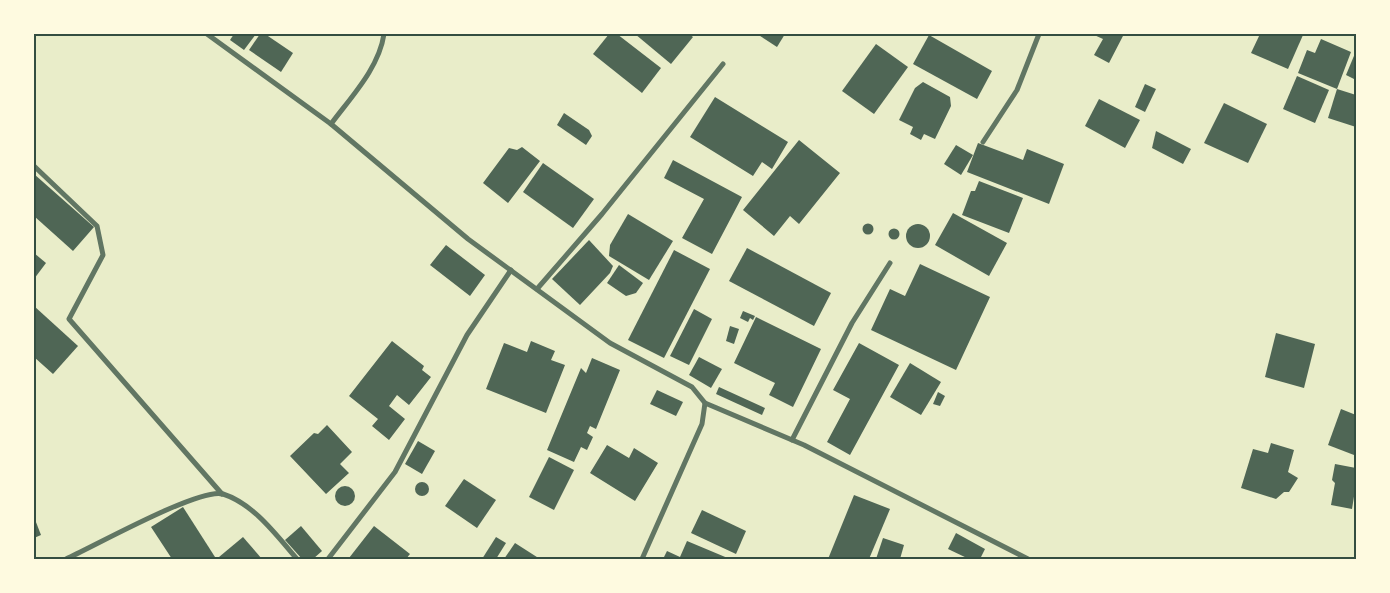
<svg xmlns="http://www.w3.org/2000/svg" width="1390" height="593" font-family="'Public Sans',sans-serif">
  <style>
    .building { fill: #4f6655 }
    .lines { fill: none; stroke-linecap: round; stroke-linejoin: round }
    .minor { stroke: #617663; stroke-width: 5 }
    .neatline { fill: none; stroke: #344e41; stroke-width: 2 }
  </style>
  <rect width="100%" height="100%" fill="#e9edc9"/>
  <!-- building -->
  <g class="building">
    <path d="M234 34H256L244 50 230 40Z"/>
    <path d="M260 34H265L293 53 281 72 249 50Z"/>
    <path d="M609 34H617L661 68 642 93 593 54Z"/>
    <path d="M635 34H689L693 37 671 64Z"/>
    <path d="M757 34H785L777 47Z"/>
    <path d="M1092 34H1124L1109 63 1094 55 1103 39Z"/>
    <path d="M1260 34 1303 35 1288 69 1251 53Z"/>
    <path d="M929 35 992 71 977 99 913 64Z"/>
    <path d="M1321 39 1351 52 1337 89 1298 73 1307 50 1315 53Z"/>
    <path d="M876 44 908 67 874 114 842 91Z"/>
    <path d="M1356 51V80L1346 75Z"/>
    <path d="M1297 76 1329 90 1315 123 1283 109Z"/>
    <path d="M923 82 950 97 951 106 935 139 924 134 921 140 910 134 913 127 899 120 915 88Z"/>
    <path d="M1145 84 1156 89 1145 112 1135 107Z"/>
    <path d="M1337 89 1356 95V127L1328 118Z"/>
    <path d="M715 97 788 142 772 169 762 162 753 176 690 137Z"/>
    <path d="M1099 99 1140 120 1125 148 1085 126Z"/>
    <path d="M1224 103 1267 124 1248 163 1204 143Z"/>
    <path d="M564 113 589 130 592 136 586 145 557 125Z"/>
    <path d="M1156 131 1191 149 1183 164 1152 148Z"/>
    <path d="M799 140 840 173 799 224 790 216 774 236 743 210Z"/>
    <path d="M978 143 1023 160 1027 149 1064 164 1049 204 967 172Z"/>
    <path d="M956 145 973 155 961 175 944 164Z"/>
    <path d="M522 147 540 161 508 203 483 183 509 148 517 150Z"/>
    <path d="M673 160 742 197 712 254 682 238 704 199 664 178Z"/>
    <path d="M543 163 594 199 573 228 523 192Z"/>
    <path d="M34 174 94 227 73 251 34 216Z"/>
    <path d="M979 181 1023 198 1009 233 962 215 971 191H975Z"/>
    <path d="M953 213 1007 243 989 276 935 245Z"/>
    <path d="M628 214 673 241 649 280 609 256 610 245Z"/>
    <circle cx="868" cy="229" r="5.5"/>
    <circle cx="918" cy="236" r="12"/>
    <circle cx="894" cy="234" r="5.5"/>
    <path d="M589 240 613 266 610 273 580 305 552 279Z"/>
    <path d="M446 245 485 275 470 296 430 265Z"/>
    <path d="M747 248 831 293 814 326 729 281Z"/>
    <path d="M674 250 710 269 664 358 628 340Z"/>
    <path d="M34 253 46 263 34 279Z"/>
    <path d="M920 264 990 297 956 370 871 330 890 289 905 296Z"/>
    <path d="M619 265 643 283 636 293 626 296 607 283Z"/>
    <path d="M34 306 78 346 53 374 34 357Z"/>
    <path d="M694 309 712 319 689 365 670 356Z"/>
    <path d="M743 311 755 316 753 320 750 318 748 322 740 318Z"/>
    <path d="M756 317 821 349 793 407 769 395 775 383 734 363Z"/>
    <path d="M730 326 739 329 734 344 726 341Z"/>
    <path d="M1276 333 1315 344 1304 388 1265 377Z"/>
    <path d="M392 341 424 366 422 370 431 377 409 405 397 395 389 406 405 419 389 440 372 426 378 419 349 396Z"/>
    <path d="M531 341 555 351 551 360 565 365 546 413 486 389 504 343 527 352Z"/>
    <path d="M859 343 899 365 850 455 827 442 850 399 833 390Z"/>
    <path d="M699 357 722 369 711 388 689 375Z"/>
    <path d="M592 358 620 370 596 429 590 426 587 433 593 437 587 450 581 447 574 462 547 450 581 368 586 373Z"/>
    <path d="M910 363 941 382 921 415 890 397Z"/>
    <path d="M719 387 765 408 762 415 716 394Z"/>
    <path d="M657 390 683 402 676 416 650 404Z"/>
    <path d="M938 392 945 396 940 406 933 404Z"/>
    <path d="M1341 409 1356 415V447L1354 455 1328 445Z"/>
    <path d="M327 425 352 452 340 464 349 473 326 494 290 456 314 433 318 434Z"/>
    <path d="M418 441 435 451 422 474 405 464Z"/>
    <path d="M1271 443 1294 450 1288 472 1298 478 1289 492H1284L1276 499 1241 488 1253 449 1268 453Z"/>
    <path d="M607 445 629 458 634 448 658 463 635 501 590 473Z"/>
    <path d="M549 457 574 470 554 510 529 497Z"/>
    <path d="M1335 464 1356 468V484L1352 509 1331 505 1335 483 1332 480Z"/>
    <path d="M464 479 496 500 477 528 445 506Z"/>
    <circle cx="422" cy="489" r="7"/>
    <circle cx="345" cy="496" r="10"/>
    <path d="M854 495 890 509 869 559H828Z"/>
    <path d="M183 507 215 557 212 559H172L151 527Z"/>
    <path d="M702 510 746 531 736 554 691 533Z"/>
    <path d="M34 517 41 535 34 538Z"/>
    <path d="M301 526 322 551 313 559H302L285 540Z"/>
    <path d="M374 526 410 554 406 559 349 558Z"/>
    <path d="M956 533 985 549 980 559H969L948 549Z"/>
    <path d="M243 537 262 559H221L219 557Z"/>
    <path d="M496 537 506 543 496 559H482Z"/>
    <path d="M883 538 904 545 900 559H876Z"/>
    <path d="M687 541 730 559H663L667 551 680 557Z"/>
    <path d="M515 543 540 559H504Z"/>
  </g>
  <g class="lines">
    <!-- minor -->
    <g class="minor">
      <path d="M207 34 331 124 468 239 610 343 692 387 705 403 702 424 642 559"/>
      <path d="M331 124C351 97 379 68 384 34"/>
      <path d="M983 142 1017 90 1039 34"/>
      <path d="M34 166 97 226 103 255 69 319 222 494"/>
      <path d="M537 289 602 214 723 64"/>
      <path d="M705 403 804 445 1028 559"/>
      <path d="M792 440 852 323 890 263"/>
      <path d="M66 559C93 547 200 487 223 494 254 504 277 536 297 559"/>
      <path d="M328 559 395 472 467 335 511 270"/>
    </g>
  </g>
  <!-- border -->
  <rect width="1390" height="593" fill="none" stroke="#fefae0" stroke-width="70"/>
  <rect x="35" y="35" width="1320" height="523" class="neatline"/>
</svg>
